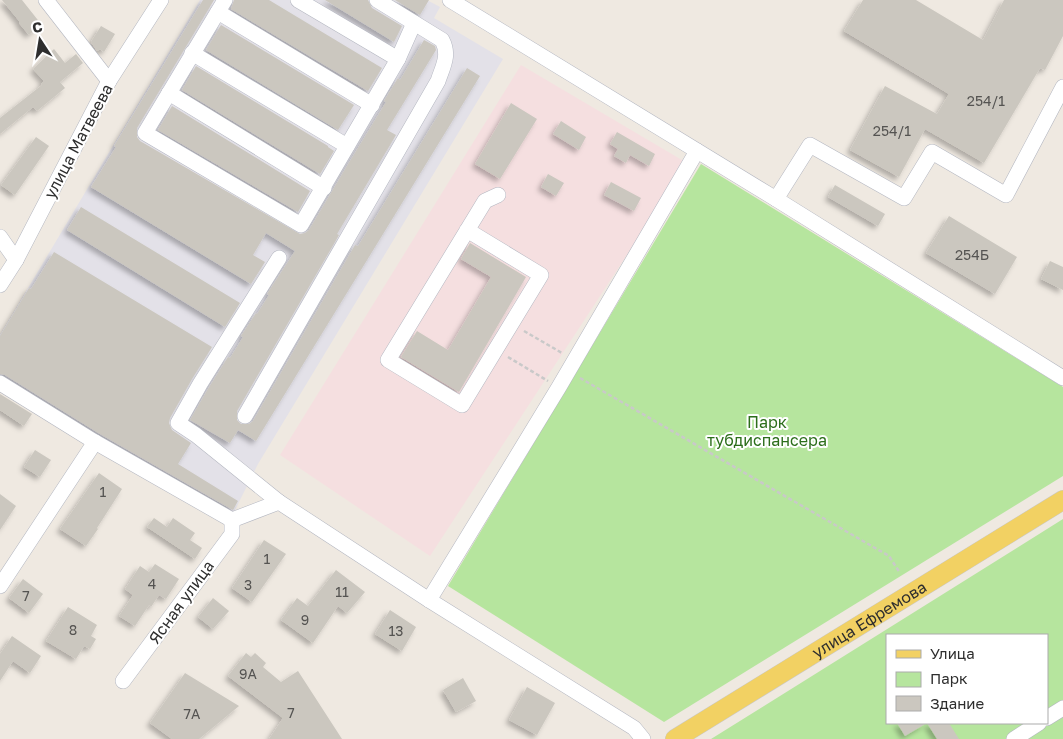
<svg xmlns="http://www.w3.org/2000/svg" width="1063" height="739" font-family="'Golos Text',sans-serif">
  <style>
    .industrial { fill: #e3e1e8 }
    .medical { fill: #f5dfe0 }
    .green { fill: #b6e59e; fill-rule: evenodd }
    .building { fill: #cbc7bf; filter: url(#shadow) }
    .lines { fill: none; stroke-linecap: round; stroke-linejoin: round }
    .minor-casing { stroke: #b4b7c1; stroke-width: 16 }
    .major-casing { stroke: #c9c9c9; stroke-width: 20 }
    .path { stroke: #c9c9c9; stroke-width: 2.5; stroke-dasharray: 4 2.5; stroke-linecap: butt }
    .minor { stroke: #fff; stroke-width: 15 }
    .major { stroke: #f2d163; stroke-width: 19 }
    .labels { text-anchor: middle; stroke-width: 4; stroke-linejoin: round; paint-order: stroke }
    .number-label { font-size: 14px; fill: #555452 }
    .street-label { font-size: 16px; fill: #2e2e2e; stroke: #fff }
    .park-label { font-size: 16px; fill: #2c6e1b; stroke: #fff }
  </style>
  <defs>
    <filter id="shadow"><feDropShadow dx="-3.5" dy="3.5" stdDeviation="2.5" flood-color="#0004"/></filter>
  </defs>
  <rect width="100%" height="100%" fill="#efe9e1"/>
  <!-- industrial -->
  <path class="industrial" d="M200 0H427L440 7 434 18 503 59 258 464 232 516 0 377V335Z"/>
  <!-- medical -->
  <path class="medical" d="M521 65 687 163 430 556 280 455Z"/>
  <!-- green -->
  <g class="green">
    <path d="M701 164 1063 387V476L664 722 448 586Z"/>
    <path d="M1063 519V739H711ZM887 635H1047V723H887Z"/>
  </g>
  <!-- building -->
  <g class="building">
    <path d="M2 0H22L41 24 29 35 19 23 20 22Z"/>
    <path d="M203 0H214L137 128V137L140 141 300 234 305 233 309 230 350 161 386 102 384 101 398 78 400 80 424 40 435 46 436 50 387 130 396 135 337 234 339 235 237 411V420L241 424H249L253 421 355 245 358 246 467 68 480 76 256 441 238 430 230 443 190 420 208 389 228 357 230 358 243 337 241 336 256 313 257 314 269 295 267 294 295 251 266 233 253 255 265 262 251 284 91 187 116 147 114 146Z"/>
    <path d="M234 0H269L382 68 368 91 231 9Z"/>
    <path d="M325 0H368L372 8 402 26 394 42Z"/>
    <path d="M395 0H429L420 15Z"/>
    <path d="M863 0H916L983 40 1004 0H1063V36L1045 70 1040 68 984 163 925 129 899 177 850 150 885 86 937 114 949 94 844 31Z"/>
    <path d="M221 25 354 105 338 130 206 50Z"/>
    <path d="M101 26 115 34 104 52 100 49 97 51 91 42Z"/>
    <path d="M54 49 65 63 76 54 83 63 60 82 65 88 37 111 33 107 0 134V118L42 85 41 84 44 81 33 69Z"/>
    <path d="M196 66 328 146V147L334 151 320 174 182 90Z"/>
    <path d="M511 103 537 119 500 179 475 164Z"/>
    <path d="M172 106 310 191 298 212 158 130Z"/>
    <path d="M561 121 586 137 579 150 553 134Z"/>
    <path d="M617 132 655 154 649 166 630 155 626 163 614 156 618 149 610 144Z"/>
    <path d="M36 137 49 146 15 195 1 185Z"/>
    <path d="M548 174 564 183 556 196 541 187Z"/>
    <path d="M611 182 641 198 634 211 604 195Z"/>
    <path d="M835 185 885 214 878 226 828 197Z"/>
    <path d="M81 207 240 303 225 327 67 230Z"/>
    <path d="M949 216 1017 257 995 294 926 253Z"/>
    <path d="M470 243 526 277 459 392 401 357 417 331 448 350 491 277 461 259Z"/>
    <path d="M54 252 212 347 192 379 170 418 169 423 172 430 191 443 178 464 238 501 233 510 100 434 5 375 0 374V336L29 288 31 289Z"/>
    <path d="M1050 261 1063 267V290L1041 279Z"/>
    <path d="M0 394 32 414 24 426 0 410Z"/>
    <path d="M35 450 51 460 40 477 24 467Z"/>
    <path d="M99 473 122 489 97 528 98 529 86 546 60 529Z"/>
    <path d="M0 494 16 506 0 530Z"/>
    <path d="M154 518 167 527 173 518 195 533 190 540 202 548 195 559 147 527Z"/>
    <path d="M264 540 286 554 252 602 232 588Z"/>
    <path d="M155 564 179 579 166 599 159 595 151 607 149 605 135 626 119 616 133 595 125 589 140 566 149 572Z"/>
    <path d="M336 570 365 592 347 613 338 606 313 643 281 620 297 598 308 606Z"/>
    <path d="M23 579 43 594 29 613 9 598Z"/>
    <path d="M213 598 229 611 213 629 198 617Z"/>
    <path d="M68 607 97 625 91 636 96 639 90 649 84 646 76 659 46 641Z"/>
    <path d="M390 610 416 627 402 651 375 634Z"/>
    <path d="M12 636 41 656 30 673 13 661 0 681V654Z"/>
    <path d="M246 653 251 657 255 653 266 663 263 667 281 682 298 671 342 739H269L283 718 228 676Z"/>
    <path d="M185 673 239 706 199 739H172L150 723Z"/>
    <path d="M463 678 476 701 456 712 443 690Z"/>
    <path d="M527 687 555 703 537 735 509 720Z"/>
    <path d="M897 723H949L959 739H937L927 723 905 736Z"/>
  </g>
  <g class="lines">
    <!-- minor casing -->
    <g class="minor-casing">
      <g id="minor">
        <path d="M46 0 109 81"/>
        <path d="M225 0 145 133 301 225 398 59 414 23"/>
        <path d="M298 0 398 59"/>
        <path d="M450 0 776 199 1063 378"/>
        <path d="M218 12 372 105"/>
        <path d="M192 53 347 146"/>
        <path d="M169 93 324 188"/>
        <path d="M776 199 810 145 904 198 932 152 1006 195 1063 87"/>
        <path d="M467 230 541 275 462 405 388 360 485 201 498 195"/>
        <path d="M0 237 16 260"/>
        <path d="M279 258 200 384 178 423 196 435 279 502"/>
        <path d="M0 285 16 260 109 81 161 0"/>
        <path d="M0 383 95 442 232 520 279 502 429 600 634 728 643 739"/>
        <path d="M245 416 438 81C443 66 450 55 442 40L377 0"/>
        <path d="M0 586 95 442"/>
        <path d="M429 600 559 387 697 151"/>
        <path d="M123 681 232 534V520"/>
        <path d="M1047 718 1063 708"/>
        <path d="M1014 739 1039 723"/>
      </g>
    </g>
    <!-- major casing -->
    <g class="major-casing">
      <g id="major">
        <path id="s1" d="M675 739 1063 500"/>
      </g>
    </g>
    <!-- path -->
    <g class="path">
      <path d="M524 331 562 353"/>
      <path d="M508 357 548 381"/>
      <path d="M580 378 889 556 900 573"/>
    </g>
    <!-- minor -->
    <use href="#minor" class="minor"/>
    <!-- major -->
    <use href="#major" class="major"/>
  </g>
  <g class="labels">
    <!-- number labels -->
    <g class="number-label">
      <text x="986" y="106">254/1</text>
      <text x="892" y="136">254/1</text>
      <text x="972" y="260">254Б</text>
      <text x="103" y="497">1</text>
      <text x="267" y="564">1</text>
      <text x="152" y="589">4</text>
      <text x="248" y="590">3</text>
      <text x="342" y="597">11</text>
      <text x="26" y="601">7</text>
      <text x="305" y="625">9</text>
      <text x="73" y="635">8</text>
      <text x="396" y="636">13</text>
      <text x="248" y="679">9А</text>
      <text x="291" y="718">7</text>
      <text x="192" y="719">7А</text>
    </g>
    <!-- street labels -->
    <g class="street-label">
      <text transform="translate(78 141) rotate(-62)" y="6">улица Матвеева</text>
      <text transform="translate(181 602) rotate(-54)" y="6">Ясная улица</text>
      <text dy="6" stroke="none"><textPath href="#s1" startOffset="228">улица Ефремова</textPath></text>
    </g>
    <!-- park labels -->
    <g class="park-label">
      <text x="767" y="428">Парк<tspan x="767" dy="18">тубдиспансера</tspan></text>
    </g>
  </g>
  <!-- legend -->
  <rect x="886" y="634" width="162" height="90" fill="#ffffff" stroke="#ababab"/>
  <rect x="896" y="650" width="25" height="8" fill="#f2d163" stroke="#ababab"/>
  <text x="930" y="659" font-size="15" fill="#2e2e2e">Улица</text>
  <rect x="896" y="672" width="25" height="15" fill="#b6e59e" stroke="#ababab"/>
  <text x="930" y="684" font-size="15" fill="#2e2e2e">Парк</text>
  <rect x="896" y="696" width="25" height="15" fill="#cbc7bf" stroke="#ababab"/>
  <text x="930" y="709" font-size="15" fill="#2e2e2e">Здание</text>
  <!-- north arrow -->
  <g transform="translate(40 40) rotate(348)" stroke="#ffffff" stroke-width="4" paint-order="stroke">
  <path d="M0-4L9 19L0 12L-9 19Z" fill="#2e2e2e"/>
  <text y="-8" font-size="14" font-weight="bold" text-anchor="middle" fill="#2e2e2e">С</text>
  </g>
</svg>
